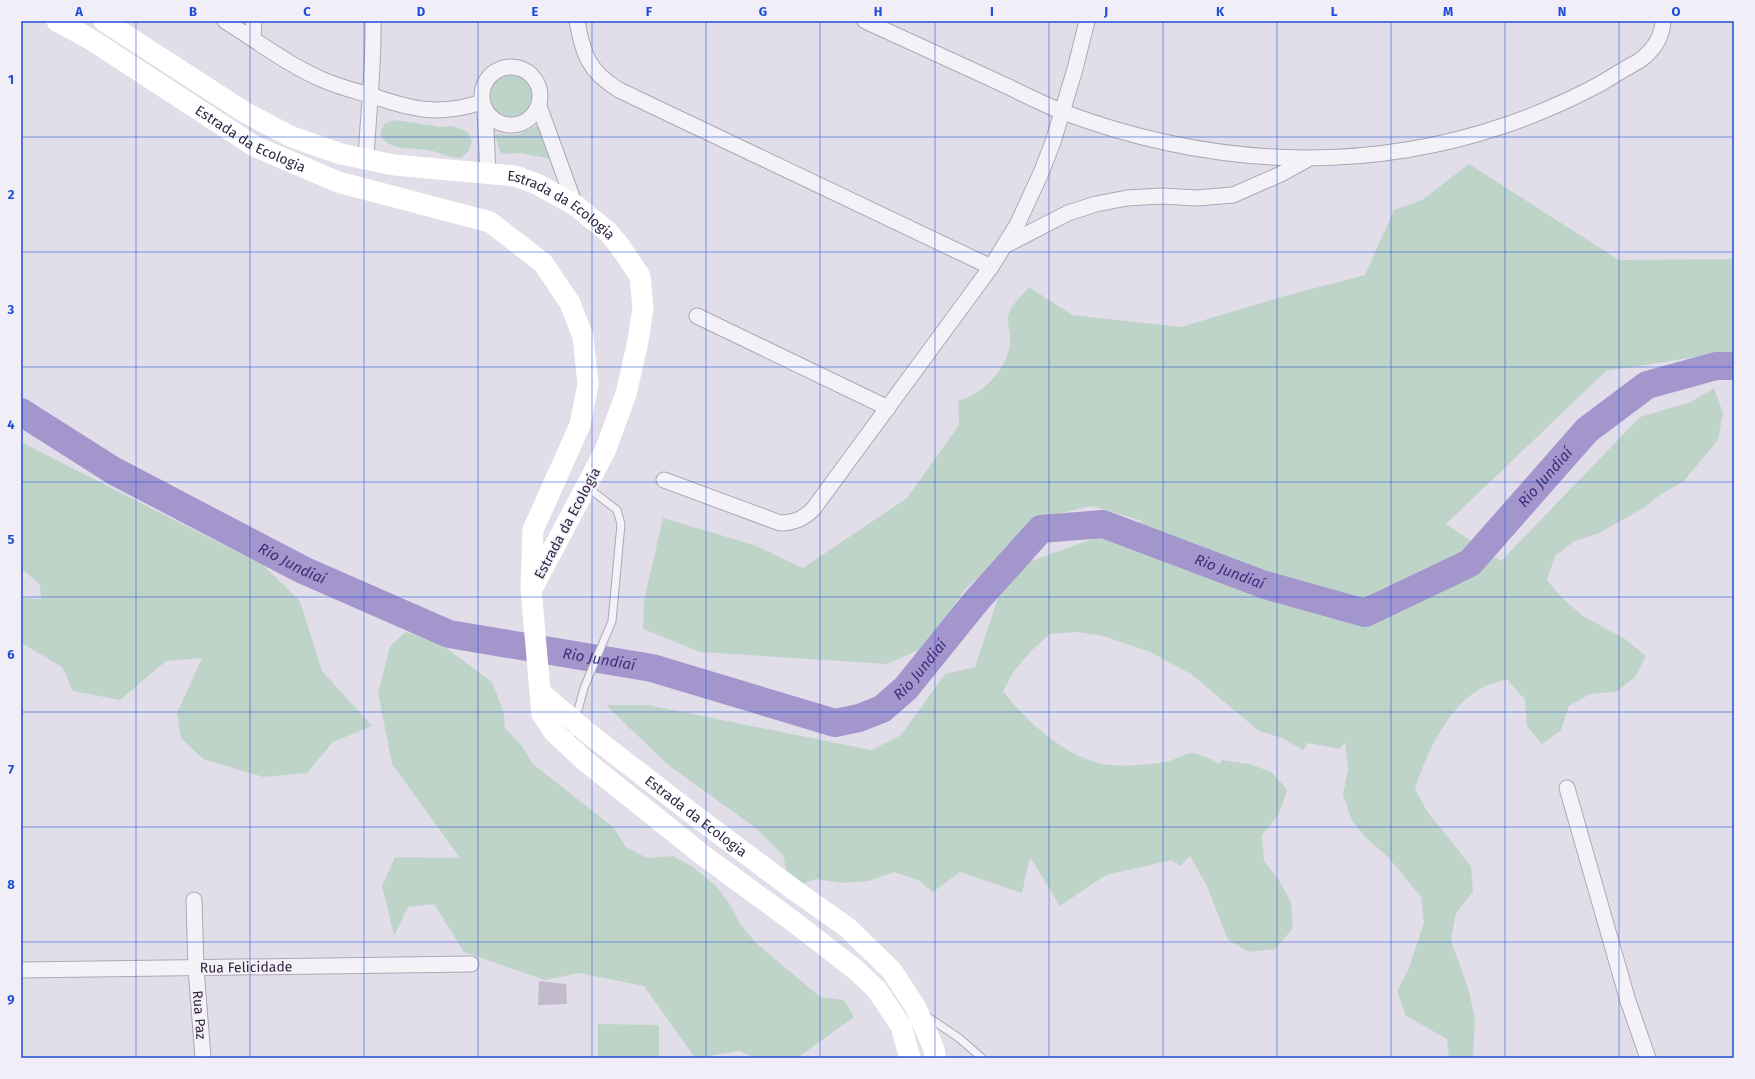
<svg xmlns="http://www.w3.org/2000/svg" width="1755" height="1079" font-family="'Fira Sans',sans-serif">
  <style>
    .green { fill: #bfd4c9 }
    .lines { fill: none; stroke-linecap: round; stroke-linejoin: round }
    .river { stroke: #a396cd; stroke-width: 28 }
    .building { fill: #c1bbcd }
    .lane-casing { stroke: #ada7b7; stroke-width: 9 }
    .street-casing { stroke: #ada7b7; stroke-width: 17 }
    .lane { stroke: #f4f2f7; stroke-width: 7 }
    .street { stroke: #f4f2f7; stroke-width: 15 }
    .secondary { stroke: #fff; stroke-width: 21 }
    .grid { fill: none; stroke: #1d4ed8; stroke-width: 1; stroke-opacity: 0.55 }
    .labels { text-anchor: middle; stroke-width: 3; stroke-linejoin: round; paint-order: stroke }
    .street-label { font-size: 14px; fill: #302642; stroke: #f1eef7 }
    .water-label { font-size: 15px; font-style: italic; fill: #412c7a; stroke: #f1eef7 }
    .neatline { fill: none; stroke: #1d4ed8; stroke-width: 1.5 }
    .grid-label { font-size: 13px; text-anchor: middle; font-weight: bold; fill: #1d4ed8 }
  </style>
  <rect width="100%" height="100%" fill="#e2dee9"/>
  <!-- green -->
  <g class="green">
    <circle cx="511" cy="95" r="22"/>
    <path d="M395 120 441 127 452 126 468 132 472 142 468 152 461 158C449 158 439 152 428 150 411 147 388 152 380 134L385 123Z"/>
    <path d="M539 125 550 159 521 153 501 154 495 136 496 134 508 135 520 134Z"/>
    <path d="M1469 164 1619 260 1734 259V351L1606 371 1446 524 1501 561 1640 417 1691 402 1714 388 1723 413 1718 440 1683 482 1661 494 1642 509 1599 533 1573 542 1555 556 1547 580 1562 598 1583 616 1625 639 1646 656 1635 677 1616 692 1590 694 1569 706 1561 730 1542 744 1527 726 1525 700 1507 679C1499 682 1488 684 1481 688 1447 709 1427 752 1415 789L1427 811 1471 866 1473 892 1456 913 1451 940 1469 991 1475 1020 1473 1058H1449L1447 1039 1406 1016 1397 991 1408 970 1424 923 1421 897 1388 857 1367 839 1352 821 1343 795 1348 769 1345 742 1340 749 1308 743 1303 750 1282 738 1259 731 1191 674 1150 652 1103 636 1076 632 1050 634 1032 650 1014 671 1003 691C1026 721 1066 758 1104 764 1123 767 1146 765 1165 762 1174 761 1182 754 1191 753 1197 753 1215 760 1219 764L1222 760 1249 764 1272 772 1287 790 1279 814 1262 835 1264 861 1279 880 1291 902 1293 928 1275 949 1249 952 1228 940 1207 886 1190 856 1180 866 1172 860 1106 875 1060 906 1030 857 1022 893 960 872 933 892 918 880 894 872 869 881 842 883 816 879 790 888 783 855 757 829 667 764 606 705H648L871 750 901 735 945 674 975 667 998 598 1026 563 1142 521 1092 506 1044 517 965 589 927 646 887 664 700 652 643 629 644 600 663 518 754 545 803 568 907 498 959 425 958 401C982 395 1009 368 1010 342 1011 334 1007 325 1008 317 1009 308 1022 294 1029 287L1072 315 1181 327 1281 297 1365 275 1394 210 1422 200Z"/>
    <path d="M21 442 263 565 300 601 322 671 372 726 333 742 307 773 263 777 203 759 181 738 177 713 202 658 166 661 120 700 73 691 62 667 23 644 21 640V598L41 599 40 585 21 568Z"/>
    <path d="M406 632 438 642 492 682 504 713 505 728 522 746 533 764 614 828 626 847 647 858 673 856 693 867 715 885 729 903 741 925 756 943 820 997 844 1000 854 1017 797 1058H755L740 1051 695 1058 644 986 579 973 545 980 464 952 434 904 408 907 394 936 382 886 395 857 460 858 392 764 378 693 390 646Z"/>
    <path d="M598 1024 659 1025V1058H598Z"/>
  </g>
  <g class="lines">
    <!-- river -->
    <path class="river" id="s1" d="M21 412 114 471 303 570 449 634 652 668 835 723 859 718 882 709 906 688 977 600 1041 529 1103 524 1265 585 1365 613 1470 563 1587 430 1647 385 1716 366H1734"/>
  </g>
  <!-- building -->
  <path class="building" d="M539 981 566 984 567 1004 538 1005Z"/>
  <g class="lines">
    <!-- lane casing -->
    <g class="lane-casing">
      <g id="lane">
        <path d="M569 743 584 688 612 621 621 524 617 510 587 487"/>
        <path d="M925 1015 959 1038 982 1058"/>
      </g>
    </g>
    <!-- street casing -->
    <g class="street-casing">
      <g id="street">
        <path d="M225 21C257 41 287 64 321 79 338 87 356 91 373 96 413 110 441 116 482 102"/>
        <path d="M577 21C583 54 588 71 619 90L991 267"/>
        <path d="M865 21C908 41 952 61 996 81 1018 91 1040 103 1063 112 1207 166 1359 175 1506 125 1538 114 1570 100 1600 84 1613 76 1626 68 1639 61 1653 51 1662 38 1663 21"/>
        <path d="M253 39 254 21"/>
        <circle cx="511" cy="96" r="29"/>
        <path d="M539 106 575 205"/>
        <path d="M485 110 488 172"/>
        <path d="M366 160C368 114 374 68 373 21"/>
        <path d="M1004 246 1068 213 1096 204 1127 198 1162 196 1197 198 1233 195 1281 174 1308 159"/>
        <path d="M697 316 888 408"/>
        <path d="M664 480 780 523C794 523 804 519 814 508L991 267 1017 225 1041 173 1053 142 1075 69 1087 21"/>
        <path d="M1567 788 1628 1001 1648 1058"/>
        <path id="s2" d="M194 900 196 968 203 1058"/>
        <path id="s3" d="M21 970 471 964"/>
      </g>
    </g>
    <!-- lane -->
    <use href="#lane" class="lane"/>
    <!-- street -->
    <use href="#street" class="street"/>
    <!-- secondary -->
    <g class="secondary">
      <path id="s4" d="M57 21 90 39 254 146 338 182 490 222 543 263 570 303 583 337 588 384 580 425 533 530 531 589 542 714 554 732 584 760 704 856 794 922 856 970 877 990 901 1026 910 1058"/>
      <path id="s5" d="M104 21 246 113 292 137 341 154 394 165 515 176 537 184 575 205 608 232 619 245 640 276 643 308 638 341 626 394 605 451 534 585"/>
      <path id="s6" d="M541 693 588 733 694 815 797 892 848 928 892 971 916 1008 934 1049 935 1058"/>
    </g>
  </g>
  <!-- grid -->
  <path class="grid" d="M136 21V1058M250 21V1058M364 21V1058M478 21V1058M592 21V1058M706 21V1058M820 21V1058M935 21V1058M1049 21V1058M1163 21V1058M1277 21V1058M1391 21V1058M1505 21V1058M1619 21V1058M21 137H1734M21 252H1734M21 367H1734M21 482H1734M21 597H1734M21 712H1734M21 827H1734M21 942H1734"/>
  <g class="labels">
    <!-- street labels -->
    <g class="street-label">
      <text dy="5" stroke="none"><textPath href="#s4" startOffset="227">Estrada da Ecologia</textPath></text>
      <text dy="5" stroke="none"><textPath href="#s5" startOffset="503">Estrada da Ecologia</textPath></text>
      <text transform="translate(567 523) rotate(-62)" y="5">Estrada da Ecologia</text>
      <text dy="5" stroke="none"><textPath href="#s6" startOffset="198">Estrada da Ecologia</textPath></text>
      <text dy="5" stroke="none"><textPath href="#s3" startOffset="225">Rua Felicidade</textPath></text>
      <text dy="5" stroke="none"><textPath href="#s2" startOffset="115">Rua Paz</textPath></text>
    </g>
    <!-- water labels -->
    <g class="water-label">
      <text dy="5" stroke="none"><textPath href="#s1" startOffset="1739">Rio Jundiaí</textPath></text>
      <text dy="5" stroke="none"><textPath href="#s1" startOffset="311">Rio Jundiaí</textPath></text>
      <text dy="5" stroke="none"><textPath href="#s1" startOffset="1367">Rio Jundiaí</textPath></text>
      <text dy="5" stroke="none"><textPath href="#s1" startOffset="635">Rio Jundiaí</textPath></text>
      <text dy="5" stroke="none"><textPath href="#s1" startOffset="984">Rio Jundiaí</textPath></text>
    </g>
  </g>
  <!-- border -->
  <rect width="1755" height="1079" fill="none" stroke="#f1eef7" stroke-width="44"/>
  <rect x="22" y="22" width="1711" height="1035" class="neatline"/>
  <g class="grid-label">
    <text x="79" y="16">A</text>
    <text x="193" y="16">B</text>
    <text x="307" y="16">C</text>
    <text x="421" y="16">D</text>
    <text x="535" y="16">E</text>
    <text x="649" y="16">F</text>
    <text x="763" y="16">G</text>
    <text x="878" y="16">H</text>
    <text x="992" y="16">I</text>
    <text x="1106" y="16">J</text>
    <text x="1220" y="16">K</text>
    <text x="1334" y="16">L</text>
    <text x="1448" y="16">M</text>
    <text x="1562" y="16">N</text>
    <text x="1676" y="16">O</text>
    <text x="11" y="84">1</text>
    <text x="11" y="199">2</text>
    <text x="11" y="314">3</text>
    <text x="11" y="429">4</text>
    <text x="11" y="544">5</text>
    <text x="11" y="659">6</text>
    <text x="11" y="774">7</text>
    <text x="11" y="889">8</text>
    <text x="11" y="1004">9</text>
  </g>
</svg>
